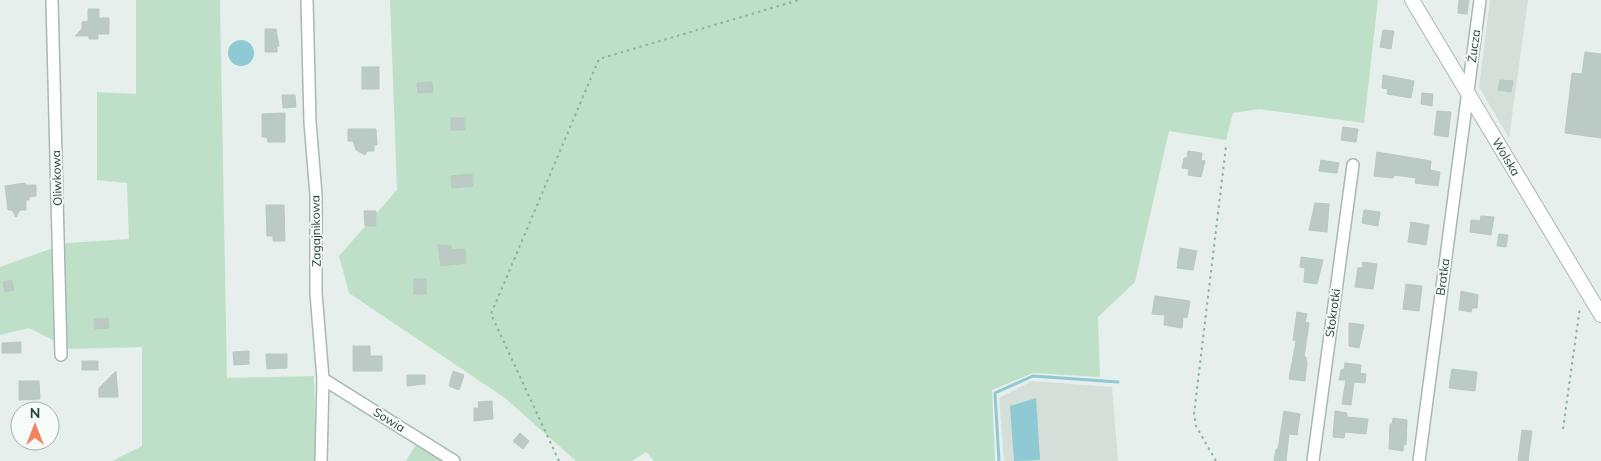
<svg xmlns="http://www.w3.org/2000/svg" width="1601" height="461" font-family="Mulish,sans-serif">
  <style>
    .built { fill: #d4dfda }
    .green { fill: #bfe0c8 }
    .water { fill: #8ec9d4 }
    .lines { fill: none; stroke-linecap: round; stroke-linejoin: round }
    .stream { stroke: #8ec9d4; stroke-width: 3 }
    .building { fill: #bbcac4; stroke: #b8c9c2 }
    .minor-casing { stroke: #a8b8b2; stroke-width: 14 }
    .tertiary-casing { stroke: #a8b8b2; stroke-width: 16 }
    .path { stroke: #86b3a5; stroke-width: 2; stroke-dasharray: 2.5 4; stroke-linecap: butt }
    .minor { stroke: #fff; stroke-width: 11 }
    .tertiary { stroke: #fff; stroke-width: 14 }
    .labels { text-anchor: middle; stroke-width: 4; stroke-linejoin: round; paint-order: stroke }
    .street-label { font-size: 12px; fill: #24423a; stroke: #f7fbf9 }
  </style>
  <rect width="100%" height="100%" fill="#e6efeb"/>
  <!-- built -->
  <g class="built">
    <path d="M1490 0H1528L1509 138 1479 87Z"/>
    <path d="M1032 381 1112 387 1118 461H1004L999 398Z"/>
  </g>
  <!-- green -->
  <g class="green">
    <path d="M136 0H220L227 378 314 376 316 461H112L142 446V347L70 349 29 328 0 335V267L67 243 129 239 127 183 97 180V92L136 94Z"/>
    <path d="M390 0H1378L1364 123 1259 109 1233 113 1226 140 1169 131 1135 282 1098 317 1100 377 1033 373 992 390 995 461H654L646 452 632 461H576L505 398 349 293 339 256 397 190Z"/>
    <path d="M416 445 445 461H406Z"/>
  </g>
  <!-- water -->
  <g class="water">
    <circle cx="241" cy="53" r="13"/>
    <path d="M1036 398 1040 460 1014 461 1010 406Z"/>
  </g>
  <g class="lines">
    <!-- stream -->
    <path class="stream" d="M999 461 995 393 1033 376 1118 382"/>
  </g>
  <!-- building -->
  <g class="building">
    <path d="M1459 0H1469L1467 14 1458 13Z"/>
    <path d="M88 9H99V18H109V34H98V39H89V36H75L82 29V22L88 21Z"/>
    <path d="M265 29H276L279 46H277V52H265Z"/>
    <path d="M1383 30 1394 31 1391 49 1380 47Z"/>
    <path d="M1585 52 1601 54V138L1565 133 1572 73 1582 74Z"/>
    <rect x="362" y="67" width="17" height="22"/>
    <path d="M1383 75 1414 81 1411 98 1387 94 1388 89 1382 88Z"/>
    <path d="M1500 80 1513 81 1511 92 1498 90Z"/>
    <path d="M432 82 433 92 418 93 417 83Z"/>
    <path d="M1422 93 1433 94 1432 106 1421 104Z"/>
    <path d="M282 95H295L296 107 283 108Z"/>
    <path d="M1437 111 1451 112 1448 137 1434 135Z"/>
    <path d="M285 113V142H268L267 137H262V114Z"/>
    <path d="M451 118H464L465 130H451Z"/>
    <path d="M1343 127 1358 129 1356 142 1341 140Z"/>
    <path d="M348 129H376L377 145H374V151H367L365 155 356 150 353 141H348Z"/>
    <path d="M1188 151 1202 153 1201 160 1205 161 1201 177 1188 175 1189 169 1182 168 1184 158H1187Z"/>
    <path d="M1377 152 1431 161 1430 170 1440 172 1438 186 1415 183 1416 178 1394 175 1393 178 1374 176Z"/>
    <path d="M1321 160 1339 163 1337 173 1319 171Z"/>
    <path d="M472 174 473 186 452 188 451 176Z"/>
    <path d="M25 183V185H36V196L29 197V200H26V210H20L16 217 12 210H8L5 186Z"/>
    <path d="M1315 203 1329 204 1327 232 1309 230Z"/>
    <path d="M266 205H284L285 241H273V236H267Z"/>
    <path d="M1364 210 1380 212 1378 226 1362 223Z"/>
    <path d="M364 211H376V226H365Z"/>
    <path d="M1481 216 1494 217 1491 235 1470 232 1471 220 1480 221Z"/>
    <path d="M1411 222 1429 225 1426 245 1408 242Z"/>
    <path d="M1499 234 1508 235 1506 247 1497 246Z"/>
    <path d="M438 245 451 246 452 250 465 249 466 263 441 266Z"/>
    <path d="M1180 248 1197 251 1193 270 1177 268Z"/>
    <path d="M1301 257 1323 260 1317 284 1304 282 1305 268 1300 267Z"/>
    <path d="M1363 262 1377 264 1373 289 1355 287 1358 268H1362Z"/>
    <rect x="414" y="279" width="12" height="15"/>
    <path d="M12 280 14 290 5 292 3 282Z"/>
    <path d="M1406 284 1422 286 1419 311 1403 309Z"/>
    <path d="M1461 291 1478 295 1477 308H1472L1471 312 1459 310Z"/>
    <path d="M1155 296 1190 301 1187 318 1183 317 1182 328 1164 325 1165 315 1152 314Z"/>
    <path d="M1297 312 1307 314 1305 322 1309 323 1304 357H1306L1307 363 1305 381 1289 379 1296 341 1293 340Z"/>
    <path d="M108 318 109 328 95 329 94 319Z"/>
    <path d="M1349 323 1364 325 1359 348 1349 346Z"/>
    <path d="M21 342V353H2V343Z"/>
    <path d="M353 346H370V356H382V371H353Z"/>
    <path d="M249 351V364L234 365 233 352Z"/>
    <path d="M266 354H287V368L267 369Z"/>
    <rect x="82" y="361" width="16" height="9"/>
    <path d="M1345 363 1361 365 1360 373 1366 374 1365 383 1354 382 1351 405 1342 404 1346 380H1339L1341 370 1344 369Z"/>
    <path d="M1452 369 1477 372 1475 391 1449 388Z"/>
    <path d="M116 371 118 397H99V388Z"/>
    <path d="M453 371 464 375 459 390 449 386Z"/>
    <path d="M407 375H425V384L407 386Z"/>
    <path d="M19 381H39L40 399 19 400Z"/>
    <path d="M492 401 493 419 474 421V408H479L478 402Z"/>
    <path d="M1284 411 1300 414 1297 435 1289 434 1286 461H1274L1276 449H1278Z"/>
    <path d="M1335 411 1347 413V417L1368 419 1366 434 1345 432 1344 438 1333 437Z"/>
    <path d="M1393 418 1407 420 1406 445 1404 444 1403 451 1389 449 1390 424H1392Z"/>
    <path d="M1522 430 1532 431 1528 461H1518Z"/>
    <path d="M520 433 529 441 523 449 513 441Z"/>
  </g>
  <g class="lines">
    <!-- minor casing -->
    <g class="minor-casing">
      <g id="minor">
        <path d="M52 0 61 355"/>
        <path d="M307 0 310 122 316 195V293L323 379 321 461"/>
        <path d="M323 379 454 461"/>
        <path d="M1313 461 1353 165"/>
        <path d="M1419 461 1480 0"/>
      </g>
    </g>
    <!-- tertiary casing -->
    <g class="tertiary-casing">
      <path id="tertiary" d="M1412 0 1601 315"/>
    </g>
    <!-- path -->
    <g class="path">
      <path d="M1563 429 1580 307"/>
      <path d="M559 461 491 314 599 59 799 0"/>
      <path d="M1216 461 1196 426 1194 414 1226 146"/>
    </g>
    <!-- minor -->
    <use href="#minor" class="minor"/>
    <!-- tertiary -->
    <use href="#tertiary" class="tertiary"/>
  </g>
  <g class="labels">
    <!-- street labels -->
    <g class="street-label">
      <text transform="translate(1474 46) rotate(-82)" y="4">Żucza</text>
      <text transform="translate(1506 157) rotate(59)" y="4">Wolska</text>
      <text transform="translate(57 178) rotate(-92)" y="4">Oliwkowa</text>
      <text transform="translate(316 231) rotate(-91)" y="4">Zagajnikowa</text>
      <text transform="translate(1443 277) rotate(-82)" y="4">Bratka</text>
      <text transform="translate(1333 313) rotate(-82)" y="4">Stokrotki</text>
      <text transform="translate(389 420) rotate(32)" y="4">Sowia</text>
    </g>
  </g>
  <!-- north arrow -->
  <g transform="translate(35 426)"><circle r="24" fill="#f7fbf9" stroke="#a3b1ad"/>
  <path d="M0-4L9 19L0 12L-9 19Z" fill="#f4845f"/>
  <text y="-8" font-size="14" font-weight="bold" text-anchor="middle" fill="#24423a">N</text>
  </g>
</svg>
